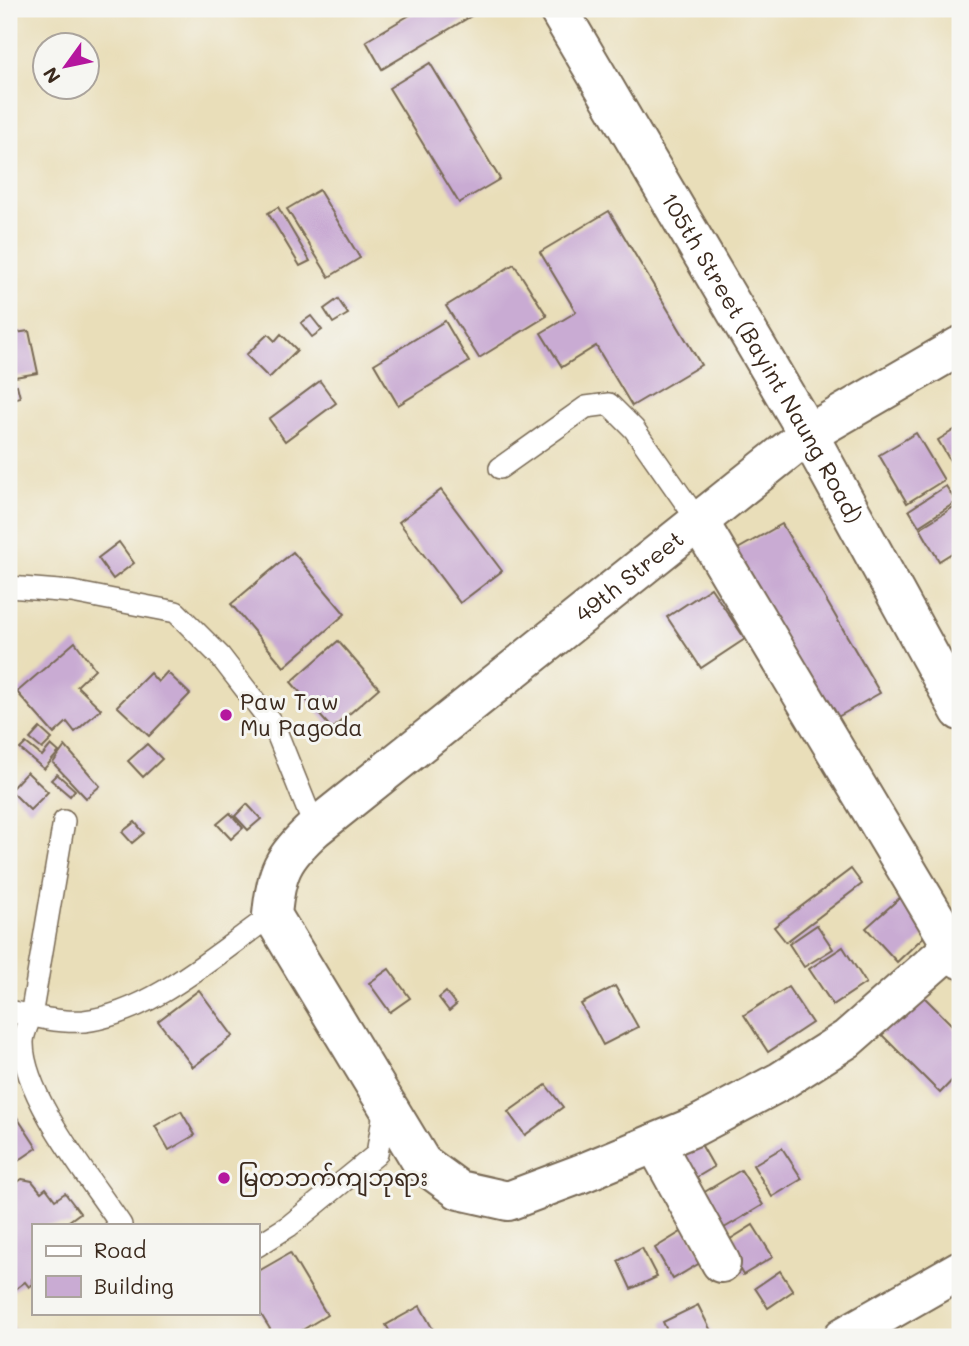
<svg xmlns="http://www.w3.org/2000/svg" width="969" height="1346" font-family="Mali,'Noto Sans Myanmar',sans-serif">
  <style>
    .building { fill: #c9abd3 }
    .lines { fill: none; stroke-linecap: round; stroke-linejoin: round }
    .service-casing { stroke: #786954; stroke-width: 24 }
    .minor-casing { stroke: #786954; stroke-width: 42 }
    .service { stroke: #fff; stroke-width: 21 }
    .minor { stroke: #fff; stroke-width: 38 }
    .poi-dot { fill: #b5179e; stroke: #f6f6f2; stroke-width: 2.5 }
    .labels { text-anchor: middle; stroke-width: 6; stroke-linejoin: round; paint-order: stroke }
    .street-label { font-size: 23px; fill: #3b2a1e; stroke: #f6f6f2 }
    .poi-label { font-size: 23px; fill: #3b2a1e; stroke: #f6f6f2; text-anchor: start }
  </style>
  <rect width="100%" height="100%" fill="#f6f6f2"/>
  <filter id="ink" filterUnits="userSpaceOnUse"><feTurbulence type="fractalNoise" baseFrequency=".0143" numOctaves="2"/><feDisplacementMap in="SourceGraphic" scale="14" xChannelSelector="R" yChannelSelector="G"/><feConvolveMatrix kernelMatrix="1 2 1 2 8 2 1 2 1" color-interpolation-filters="sRGB"/></filter>
  <filter id="wash" filterUnits="userSpaceOnUse"><feTurbulence type="fractalNoise" baseFrequency=".00686" numOctaves="4" result="noise"/><feDisplacementMap in="SourceGraphic" scale="28" xChannelSelector="R" yChannelSelector="G"/><feGaussianBlur stdDeviation="1.57" result="paint"/><feColorMatrix in="noise" values="0 0 0 0 0 0 0 0 0 0 0 0 0 0 0 0 0 1.4 0 .05"/><feComposite in="paint" operator="in"/></filter>
  <g filter="url(#wash)">
    <rect width="100%" height="100%" fill="#e9deb9"/>
    <g id="blocks">
      <!-- building -->
      <g class="building">
        <path d="M420 9H483L382 69 366 41Z"/>
        <path d="M430 63 500 179 459 203 389 88Z"/>
        <path d="M319 190 360 258 329 277 287 209Z"/>
        <path d="M278 207 310 261 300 266 268 213Z"/>
        <path d="M609 211 701 365 632 406 596 346 562 367 541 333 576 312 540 252Z"/>
        <path d="M514 264 547 316 479 358 446 306Z"/>
        <path d="M338 299 348 314 333 323 324 309Z"/>
        <path d="M311 316 322 330 312 337 301 323Z"/>
        <path d="M445 321 469 362 398 405 374 364Z"/>
        <path d="M29 331 38 373 9 378V334Z"/>
        <path d="M268 334 275 341 281 334 297 350 269 378 246 355Z"/>
        <path d="M320 381 336 403 285 441 269 419Z"/>
        <path d="M17 385 20 397 9 400V387Z"/>
        <path d="M959 427 960 467 955 469 938 440Z"/>
        <path d="M916 433 944 480 907 503 879 455Z"/>
        <path d="M946 486 956 502 919 526 909 510Z"/>
        <path d="M441 490 502 571 460 603 399 522Z"/>
        <path d="M960 503V548L939 561 920 528Z"/>
        <path d="M782 524 880 693 827 723 729 554Z"/>
        <path d="M119 542 134 563 113 579 98 558Z"/>
        <path d="M293 552 345 614 284 667 231 604Z"/>
        <path d="M711 588 745 639 701 668 667 617Z"/>
        <path d="M338 641 379 688 332 729 291 682Z"/>
        <path d="M75 642 95 669 77 686 101 709 75 732 67 722 54 734 17 692Z"/>
        <path d="M167 672 190 694 149 736 117 706 150 673 158 682Z"/>
        <path d="M40 728 52 739 42 749 30 739Z"/>
        <path d="M26 743 42 756 51 745 59 752 44 769 20 749Z"/>
        <path d="M147 744 162 759 143 777 128 761Z"/>
        <path d="M65 746 100 786 86 798 53 763Z"/>
        <path d="M27 772 48 792 30 810 10 790Z"/>
        <path d="M57 774 75 790 70 796 51 780Z"/>
        <path d="M247 804 261 819 248 830 235 816Z"/>
        <path d="M230 813 243 828 231 839 217 824Z"/>
        <path d="M135 822 144 833 132 843 122 832Z"/>
        <path d="M851 869 862 884 786 942 774 927Z"/>
        <path d="M903 895 933 928 897 962 866 928Z"/>
        <path d="M817 925 833 949 804 967 789 944Z"/>
        <path d="M843 947 866 983 833 1005 809 969Z"/>
        <path d="M389 969 410 998 390 1012 369 983Z"/>
        <path d="M615 986 638 1027 603 1045 581 1004Z"/>
        <path d="M788 987 812 1023 768 1052 744 1015Z"/>
        <path d="M199 990 233 1036 193 1067 158 1021Z"/>
        <path d="M917 990 960 1033V1072L940 1093 878 1031Z"/>
        <path d="M446 992 456 1005 449 1011 439 998Z"/>
        <path d="M546 1085 563 1107 525 1135 508 1112Z"/>
        <path d="M9 1105 37 1148 9 1167Z"/>
        <path d="M181 1111 195 1135 169 1150 155 1126Z"/>
        <path d="M694 1132 714 1167 687 1183 667 1148Z"/>
        <path d="M782 1148 802 1179 772 1197 753 1165Z"/>
        <path d="M741 1170 763 1205 714 1234 693 1199Z"/>
        <path d="M22 1179 32 1181 41 1192 46 1188 55 1200 65 1193 80 1213 69 1221 73 1225H33V1284L29 1287 25 1282 9 1294V1215L12 1213 9 1211V1188Z"/>
        <path d="M753 1225 773 1257 743 1275 724 1243Z"/>
        <path d="M686 1229 705 1260 673 1279 655 1248Z"/>
        <path d="M642 1248 657 1277 631 1289 618 1261Z"/>
        <path d="M290 1253 327 1315 291 1337H275L257 1308V1272Z"/>
        <path d="M780 1271 793 1291 768 1308 755 1288Z"/>
        <path d="M698 1305 714 1337H670L663 1322Z"/>
        <path d="M420 1306 435 1333 428 1337H393L386 1325Z"/>
        <path d="M9 1322 20 1337H9Z"/>
      </g>
    </g>
  </g>
  <g filter="url(#ink)">
    <use href="#blocks" fill-opacity="0" stroke="#786954" stroke-width="2"/>
    <g class="lines">
      <!-- service casing -->
      <g class="service-casing">
        <g id="service">
          <path d="M500 468 586 407 609 404 634 429 699 522"/>
          <path d="M9 587 72 592 176 612 220 656 274 726 315 828"/>
          <path d="M64 821 31 1016C28 1024 23 1034 23 1042 22 1095 91 1180 121 1225"/>
          <path d="M9 1011C31 1016 61 1023 84 1021 152 1013 217 953 272 915"/>
          <path d="M257 1246 289 1226 377 1154 385 1106"/>
        </g>
      </g>
      <!-- minor casing -->
      <g class="minor-casing">
        <g id="minor">
          <path id="s1" d="M558 9 808 434 960 711"/>
          <path d="M699 522 960 959"/>
          <path id="s2" d="M953 946 847 1039 781 1081 696 1126 580 1174 508 1201 459 1190 422 1163 272 915C276 872 282 858 315 828L808 434 960 346"/>
          <path d="M655 1143 721 1263"/>
          <path d="M843 1337 960 1270"/>
        </g>
      </g>
      <!-- service -->
      <use href="#service" class="service"/>
      <!-- minor -->
      <use href="#minor" class="minor"/>
    </g>
  </g>
  <!-- markers -->
  <g class="poi-dot">
    <circle cx="226" cy="715" r="7"/>
    <circle cx="224" cy="1178" r="7"/>
  </g>
  <g class="labels">
    <!-- street labels -->
    <g class="street-label">
      <text dy="8" stroke="none"><textPath href="#s1" startOffset="404">105th Street (Bayint Naung Road)</textPath></text>
      <text dy="8" stroke="none"><textPath href="#s2" startOffset="1407">49th Street</textPath></text>
    </g>
    <!-- poi labels -->
    <g class="poi-label">
      <text x="240" y="710">Paw Taw<tspan x="240" dy="26">Mu Pagoda</tspan></text>
      <text x="238" y="1186">မြတဘက်ကျဘုရား</text>
    </g>
  </g>
  <!-- margin -->
  <rect width="969" height="1346" fill="none" stroke="#f6f6f2" stroke-width="35"/>
  <!-- legend -->
  <rect x="32" y="1224" width="228" height="91" fill="#f6f6f2" stroke="#aba49d" stroke-width="2"/>
  <rect x="46" y="1246" width="35" height="10" fill="#ffffff" stroke="#aba49d" stroke-width="2"/>
  <text x="94" y="1258" font-size="21" fill="#3b2a1e">Road</text>
  <rect x="46" y="1276" width="35" height="21" fill="#c9abd3" stroke="#aba49d" stroke-width="2"/>
  <text x="94" y="1294" font-size="21" fill="#3b2a1e">Building</text>
  <!-- north arrow -->
  <g transform="translate(66 66) rotate(237)"><circle r="33" fill="#f6f6f2" stroke="#aba49d" stroke-width="2"/>
  <path d="M0-5L12 26L0 18L-12 26Z" fill="#b5179e"/>
  <text y="-10" font-size="19" font-weight="bold" text-anchor="middle" fill="#3b2a1e">N</text>
  </g>
</svg>
